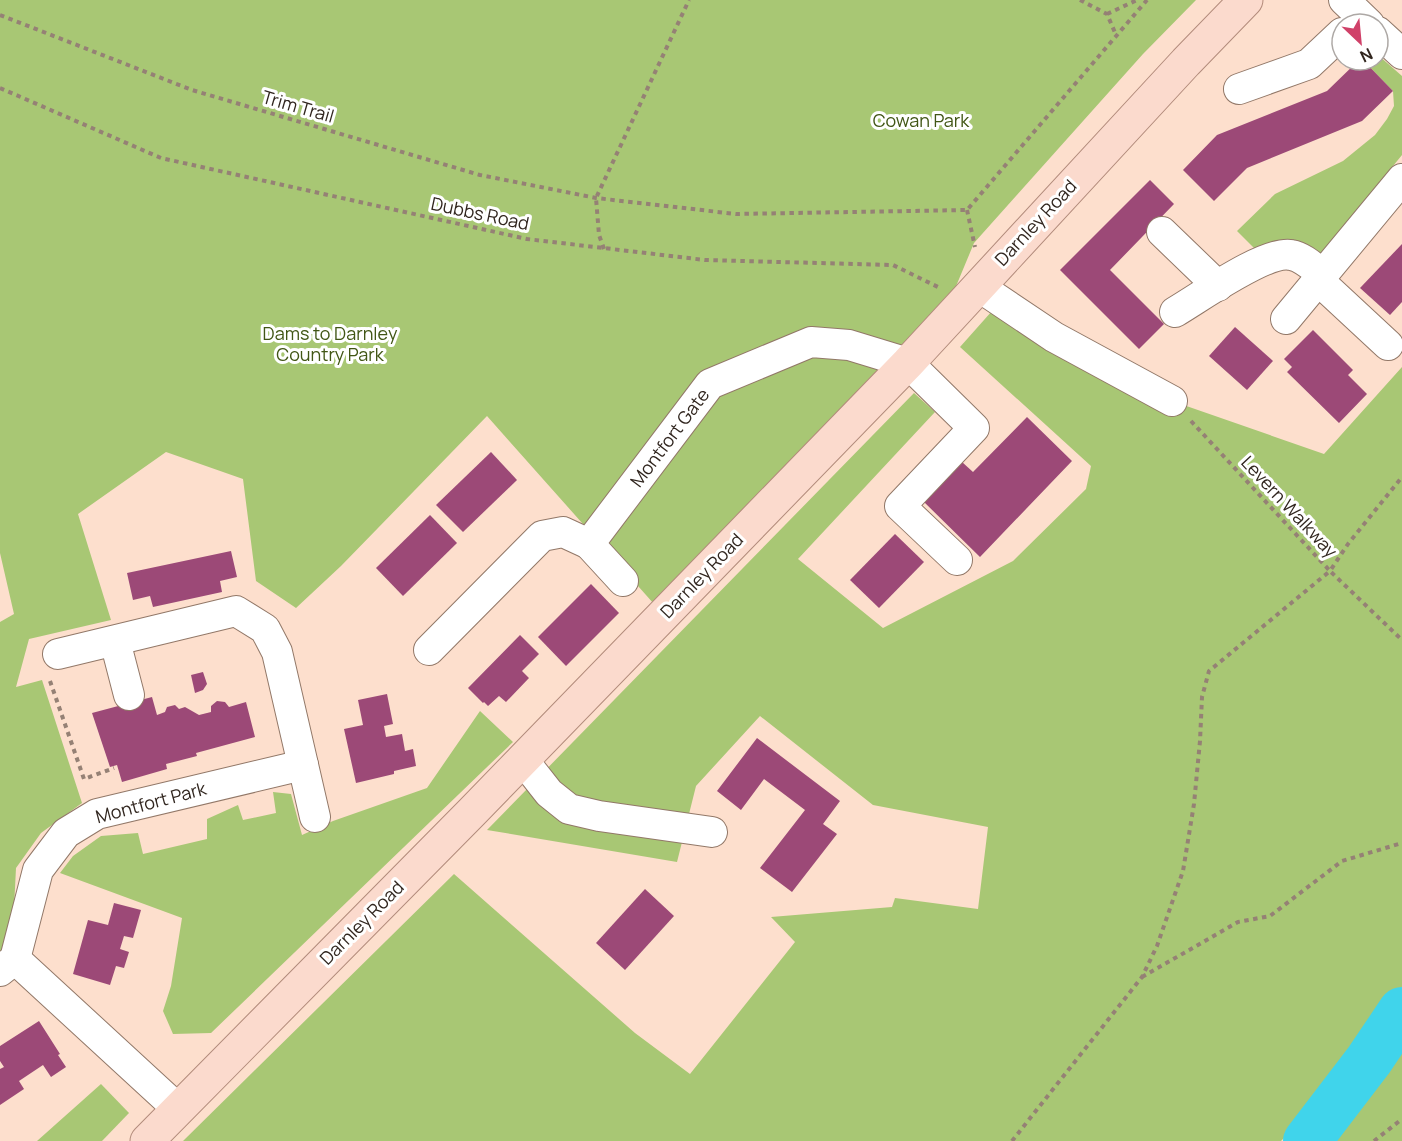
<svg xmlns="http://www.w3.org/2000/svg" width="1402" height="1141" font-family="Manrope,sans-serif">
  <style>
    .green { fill: #a8c774 }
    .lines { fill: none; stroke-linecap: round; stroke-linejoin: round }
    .river { stroke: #40d4eb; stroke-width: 48 }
    .building { fill: #9c4977 }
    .minor-casing { stroke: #927868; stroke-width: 32 }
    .major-casing { stroke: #b28b7b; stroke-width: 35 }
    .path { stroke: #958175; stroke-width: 4; stroke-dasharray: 4.5 4.5; stroke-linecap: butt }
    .minor { stroke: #fff; stroke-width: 30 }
    .major { stroke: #fbdacd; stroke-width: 33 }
    .labels { text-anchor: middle; stroke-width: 6; stroke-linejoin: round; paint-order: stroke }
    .street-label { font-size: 18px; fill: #31261f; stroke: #fff }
    .park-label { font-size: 18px; fill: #415615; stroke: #fff }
  </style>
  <rect width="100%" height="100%" fill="#fddfcd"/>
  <!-- green -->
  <g class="green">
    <path d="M0 0H1196L1143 54 974 243 937 332 654 604 487 416 341 566 296 608 256 581 243 479 166 452 78 514 111 620 29 639 16 687 42 680 82 803 41 833 16 868 14 908 3 952 0 954V622L14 614 0 553Z"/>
    <path d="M1378 55 1402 76V155L1321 254C1294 244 1282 234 1255 249L1237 231 1275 194 1343 161 1375 135 1387 119 1394 106 1393 91 1363 60H1378Z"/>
    <path d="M992 311 1172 401 1324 454 1402 367V987L1337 1085 1281 1141H183L454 874 635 1033 690 1074 795 942 771 917 892 907 895 898 978 909 988 827 873 805 760 716 696 786 677 862 487 830 914 393 935 412 798 559 883 628 1013 561 1086 489 1091 466 960 347Z"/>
    <path d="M480 711 513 742 211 1033 173 1034 163 1011 171 986 182 918 60 873 73 856 101 836 138 833 143 854 207 839V819L238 805 243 820 276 813 273 792 291 794 302 835 333 821 427 788Z"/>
    <path d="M1402 1033V1141H1321Z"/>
    <path d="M101 1084 129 1113 102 1141H37Z"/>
  </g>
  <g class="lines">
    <!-- river -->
    <path class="river" d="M1307 1141 1369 1060 1402 1011"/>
  </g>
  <!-- building -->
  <g class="building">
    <path d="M1359 60H1363L1393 91 1362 121 1247 168 1214 201 1183 170 1217 135 1327 91Z"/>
    <path d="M1150 180 1174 204 1110 270 1164 324 1139 349 1060 270Z"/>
    <path d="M1402 244V302L1390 315 1360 288Z"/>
    <path d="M1235 327 1273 361 1247 390 1209 356Z"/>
    <path d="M1313 330 1353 370 1348 375 1367 394 1339 423 1287 372 1292 367 1284 359Z"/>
    <path d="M1027 417 1072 461 980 557 924 502 962 462 973 472Z"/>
    <path d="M491 452 517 480 463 532 436 505Z"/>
    <path d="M430 515 457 543 403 596 376 568Z"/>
    <path d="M895 534 924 562 879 608 850 580Z"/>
    <path d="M231 551 237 577 220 581 222 592 153 607 150 596 133 600 127 573Z"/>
    <path d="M591 584 619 613 566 666 538 637Z"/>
    <path d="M520 635 539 654 522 671 529 678 506 702 499 696 488 706 484 702 483 703 468 688Z"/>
    <path d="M203 672 207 684 203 690 195 693 191 675Z"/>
    <path d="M387 694 393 724 384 726 386 737 402 734 405 751 413 749 416 766 394 771V774L356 783 344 729 363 725 358 700Z"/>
    <path d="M152 697 157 715 165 712 167 707 175 705 179 709 185 707 199 715 211 712V706L217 701 225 702 229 707 246 702 255 737 196 753 197 756 166 764 167 769 122 782 117 765 110 767 92 713Z"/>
    <path d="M757 738 840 801 823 824 837 834 792 892 760 868 805 810 764 779 741 810 717 791Z"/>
    <path d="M645 889 674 916 625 970 596 943Z"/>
    <path d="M114 903 141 910 133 938 124 936 120 949 129 952 124 968 116 966 110 985 73 974 88 920 108 925Z"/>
    <path d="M39 1021 60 1054 58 1055 66 1067 51 1077 43 1065 19 1081 24 1089 0 1105V1069L4 1067 0 1061V1046Z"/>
  </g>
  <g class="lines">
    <!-- minor casing -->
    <g class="minor-casing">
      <g id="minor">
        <path d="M1344 0 1369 24"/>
        <path d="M1378 32 1402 54"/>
        <path d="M1239 89 1309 64 1342 33"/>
        <path d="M1162 232 1218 286"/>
        <path d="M1318 280 1388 345"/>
        <path d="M978 286 1054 337 1172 401"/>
        <path d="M1175 312C1199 298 1266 250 1291 255 1303 257 1313 267 1322 274"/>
        <path d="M1286 319 1402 179"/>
        <path d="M589 544 623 581"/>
        <path d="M115 641 129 695"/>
        <path d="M429 650 542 536 563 532 589 544 710 384 811 342 849 345 908 363 974 428 900 506 957 560"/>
        <path d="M58 654 236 611 265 629 277 652 315 817"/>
        <path d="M523 760 549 793 569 809 599 816 712 832"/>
        <path d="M15 959 178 1109"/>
        <path d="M0 971 15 959 38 870 66 833 97 814 303 765"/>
      </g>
    </g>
    <!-- major casing -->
    <g class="major-casing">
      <path id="major" d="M147 1141 472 812 908 363 1186 62 1246 0"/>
    </g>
    <!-- path -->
    <g class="path">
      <path d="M1080 0 1107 14 1116 35"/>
      <path d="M1107 14 1137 0"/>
      <path d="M0 15 192 90 480 175 596 198 736 214 967 210 1147 0"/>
      <path d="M0 88 161 158 527 239 705 260 893 265 938 287"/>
      <path d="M967 210 975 247"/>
      <path d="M604 249 599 235 596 198 689 0"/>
      <path d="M1191 421 1330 571 1348 544 1402 477"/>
      <path d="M50 681 84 779 114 768"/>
      <path d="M1142 977 1238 922 1270 916 1342 861 1402 843"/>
      <path d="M1012 1141 1142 977 1157 946 1183 871 1194 804 1200 741 1202 697 1209 671 1330 571 1402 640"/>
      <path d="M1374 1141 1402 1119"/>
    </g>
    <!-- minor -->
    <use href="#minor" class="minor"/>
    <!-- major -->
    <use href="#major" class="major"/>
  </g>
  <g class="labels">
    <!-- street labels -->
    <g class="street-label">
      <text transform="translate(298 107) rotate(16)" y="6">Trim Trail</text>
      <text transform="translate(480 214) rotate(12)" y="6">Dubbs Road</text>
      <text transform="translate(1036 223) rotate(-47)" y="6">Darnley Road</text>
      <text transform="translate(670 438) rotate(-53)" y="6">Montfort Gate</text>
      <text transform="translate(1289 507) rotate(47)" y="6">Levern Walkway</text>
      <text transform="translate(702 576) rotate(-46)" y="6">Darnley Road</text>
      <text transform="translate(151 803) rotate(-15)" y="6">Montfort Park</text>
      <text transform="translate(362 923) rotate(-45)" y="6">Darnley Road</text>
    </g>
    <!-- park labels -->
    <g class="park-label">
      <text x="921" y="127">Cowan Park</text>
      <text x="330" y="340">Dams to Darnley<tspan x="330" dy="21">Country Park</tspan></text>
    </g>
  </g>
  <!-- north arrow -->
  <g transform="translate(1360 42) rotate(154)"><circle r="28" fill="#ffffff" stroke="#ada8a5" stroke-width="1.5"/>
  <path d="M0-4.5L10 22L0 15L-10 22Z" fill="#d04169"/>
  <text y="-9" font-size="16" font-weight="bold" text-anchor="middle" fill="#31261f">N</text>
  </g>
</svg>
